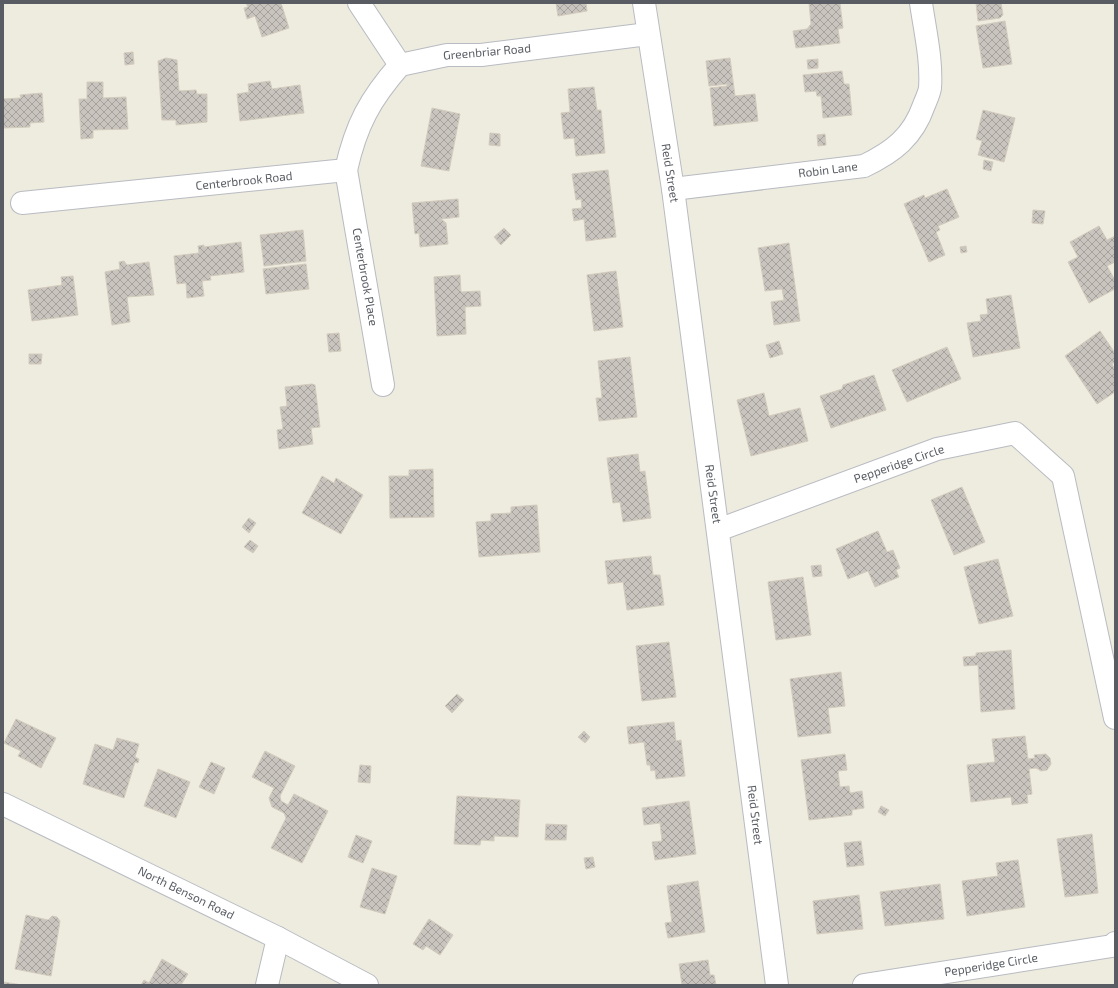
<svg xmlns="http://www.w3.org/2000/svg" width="1118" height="988" font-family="'Exo 2',sans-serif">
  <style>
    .building { fill: url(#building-cross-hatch); stroke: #d3ccbd }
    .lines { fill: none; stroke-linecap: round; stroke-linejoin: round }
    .minor-casing { stroke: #b8bbc1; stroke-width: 24 }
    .secondary-casing { stroke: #b9bdc3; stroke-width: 24 }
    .minor { stroke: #fff; stroke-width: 22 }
    .secondary { stroke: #fff; stroke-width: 22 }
    .labels { text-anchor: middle; stroke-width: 4; stroke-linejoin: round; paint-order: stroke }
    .street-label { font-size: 12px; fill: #595d63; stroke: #fff }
  </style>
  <defs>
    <pattern id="building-cross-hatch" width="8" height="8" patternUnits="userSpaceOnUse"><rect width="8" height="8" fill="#c9c4bd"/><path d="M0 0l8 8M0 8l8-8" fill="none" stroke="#a6a29d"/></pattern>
  </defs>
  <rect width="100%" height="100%" fill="#eeebdf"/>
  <!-- building -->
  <g class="building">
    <path d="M246 3H281L289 28 262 37 255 16 247 19 244 8 248 7Z"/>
    <path d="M556 3H586L587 11 558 16Z"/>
    <path d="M809 3H840L843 28 838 29 840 43 796 48 793 31 807 29 811 24Z"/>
    <path d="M976 3H1001L1003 15 1000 18 978 21Z"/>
    <path d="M1005 21 1012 64 983 68 976 26Z"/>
    <path d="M133 52 134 64 125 65 124 53Z"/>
    <path d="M166 58 177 60 179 91 196 90 197 94H207V122L176 125V120H162L158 61Z"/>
    <path d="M730 58 735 96 755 94 758 121 714 126 710 88 727 86V84L709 86 706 61Z"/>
    <path d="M818 59V68L808 69 807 60Z"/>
    <path d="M842 71 844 84H849L852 115 823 118 821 96H817L816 91 805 92 803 75Z"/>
    <path d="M270 81 272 89 300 85 304 113 240 121 237 94 249 92 248 84Z"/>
    <path d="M87 82H103V98L126 97 128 129 93 130V138L81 139 79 99H87Z"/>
    <path d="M594 87 597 110H601L605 153 576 156 574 138 564 139 561 113 570 112 568 89Z"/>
    <path d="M42 93 44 122 30 123V127L3 128V99L21 98 20 95Z"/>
    <path d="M432 108 460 114 449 171 421 166Z"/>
    <path d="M983 110 1015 118 1004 162 978 155 982 141 976 139Z"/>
    <path d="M490 133 500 134V146L489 145Z"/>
    <path d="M825 134 826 145 818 146 817 135Z"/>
    <path d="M984 160 993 162 991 171 983 169Z"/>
    <path d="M608 170 616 237 586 241 584 219 574 221 572 209 582 208 581 199 576 200 572 174Z"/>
    <path d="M947 189 959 217 938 226 940 230 936 232 945 255 929 262 904 204 924 195 925 198Z"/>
    <path d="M458 199 459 217 441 219 446 223 448 244 420 247 419 233 415 234 412 203Z"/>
    <path d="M1033 210 1045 211 1043 224 1032 223Z"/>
    <path d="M1099 226 1107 240 1115 236V262L1107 266 1115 280V289L1089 303 1068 262 1078 257 1070 242Z"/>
    <path d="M504 228 511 235 501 245 494 237Z"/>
    <path d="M303 230 306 261 264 266 260 235Z"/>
    <path d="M241 242 244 272 210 276 211 280 202 281 204 296 187 298 186 283 177 284 174 256 199 253 198 246 204 245V247Z"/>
    <path d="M789 243 800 321 774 325 771 302 784 300 782 289 765 291 758 248Z"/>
    <path d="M966 246 967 252 961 253 960 247Z"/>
    <path d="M124 261 127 265 149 262 154 295 127 297 130 322 112 325 105 272 120 269 119 262Z"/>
    <path d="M306 264 309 289 266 294 263 269Z"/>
    <path d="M616 271 623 327 594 331 587 275Z"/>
    <path d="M460 275 461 292 480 291 481 306 465 307 466 334 437 336 434 277Z"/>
    <path d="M73 276 78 315 32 321 28 290 62 285 61 277Z"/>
    <path d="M1011 295 1020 348 973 357 967 323 981 321 980 315 988 314 986 299Z"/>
    <path d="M1100 331 1115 353V362L1112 364 1115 369V392L1097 404 1065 356Z"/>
    <path d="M339 333 341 351 329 352 327 334Z"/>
    <path d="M779 341 783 354 770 358 766 345Z"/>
    <path d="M947 347 961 379 907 402 892 370Z"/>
    <path d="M29 354H42L41 364H29Z"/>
    <path d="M630 357 637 417 599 421 596 398H602L598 361Z"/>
    <path d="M874 375 886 410 831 428 820 396 842 389 843 385Z"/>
    <path d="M312 384 315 385 320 427 311 428 313 444 279 449 277 430 283 429 280 407 287 406 285 387Z"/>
    <path d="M764 393 769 416 800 408 808 441 751 456 737 400Z"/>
    <path d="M638 454 640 472 645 471 651 518 623 522 620 502 613 503 607 458Z"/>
    <path d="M433 469 434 517 390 518 389 476H409V470Z"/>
    <path d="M322 476 334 483 336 478 363 495 341 534 302 513Z"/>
    <path d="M962 487 985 542 954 555 931 500Z"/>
    <path d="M537 505 540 552 479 557 476 522 491 521V514L511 513V507Z"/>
    <path d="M249 518 256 523 249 533 242 527Z"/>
    <path d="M878 531 887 552 893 550 900 568 896 570 899 577 875 587 868 571 848 579 836 549Z"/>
    <path d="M250 540 258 546 253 553 244 547Z"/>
    <path d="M651 556 653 575H660L664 605 627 610 623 582 608 584 605 561Z"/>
    <path d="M998 559 1013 616 979 624 964 567Z"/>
    <path d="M821 565 822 576 813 577 811 566Z"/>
    <path d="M803 577 811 635 776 640 768 582Z"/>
    <path d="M669 642 676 697 642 701 636 646Z"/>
    <path d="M1011 650 1015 709 981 712 978 665 964 666 963 657 976 656V653Z"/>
    <path d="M841 672 845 706 828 708 831 733 798 737 790 679Z"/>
    <path d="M457 694 464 700 452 713 445 706Z"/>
    <path d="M16 719 56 738 41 768 18 756 21 751 4 743Z"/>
    <path d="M674 722 676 741 681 740 685 776 656 779 655 770 651 771 650 765H647L644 742 629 744 627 727Z"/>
    <path d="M584 731 590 737 585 743 578 737Z"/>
    <path d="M1025 736 1028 759 1035 758 1034 755 1046 754 1050 758 1051 764 1047 770 1041 771 1036 768 1029 769 1032 794 1027 795 1028 803 1012 805 1011 797 971 802 967 765 995 762 992 739Z"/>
    <path d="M117 738 139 744 135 757 139 759 138 763 135 762 124 798 83 784 95 744 113 750Z"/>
    <path d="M265 751 295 766 280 796 281 801 288 805 294 794 328 811 302 863 271 848 286 818 284 813 272 807 269 798 274 788 252 777Z"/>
    <path d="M845 754 847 770 838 771 840 787 849 786 850 793 862 791 864 808 852 810V815L809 820 801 760Z"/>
    <path d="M211 762 225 768 214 794 199 787Z"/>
    <path d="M360 765 371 766 370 783 358 782Z"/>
    <path d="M158 769 190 782 176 818 144 806Z"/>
    <path d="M457 796 520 800 518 837 494 836V841L481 840 480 845 454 844Z"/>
    <path d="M689 801 696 854 655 860 652 842 662 841 660 823 644 825 642 808Z"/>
    <path d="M881 806 889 810 885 816 878 812Z"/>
    <path d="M546 824 567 825 566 840H545Z"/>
    <path d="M1092 834 1098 893 1065 897 1057 839Z"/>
    <path d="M356 835 372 841 363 863 348 857Z"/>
    <path d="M861 841 864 865 847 867 844 843Z"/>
    <path d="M593 857 595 867 586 869 584 858Z"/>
    <path d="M1018 860 1025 907 967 916 962 881 998 876 996 863Z"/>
    <path d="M372 868 397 876 385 914 360 907Z"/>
    <path d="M698 881 705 932 668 938 665 923 672 922 667 886Z"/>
    <path d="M940 884 944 919 885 926 880 892Z"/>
    <path d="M859 895 863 929 817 934 813 901Z"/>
    <path d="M26 915 48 920 52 916 57 917 60 921 51 976 15 969Z"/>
    <path d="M429 919 453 935 440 955 426 946 423 950 413 944Z"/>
    <path d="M162 959 188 974 181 985H141L144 980 149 983Z"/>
    <path d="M708 960 710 975H714L716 985H682L679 964Z"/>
    <path d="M3 982 22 985H3Z"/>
  </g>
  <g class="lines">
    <!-- minor casing -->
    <g class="minor-casing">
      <g id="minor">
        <path d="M359 3 400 65"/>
        <path d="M644 3 673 189 777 985"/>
        <path d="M400 65 447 55H481L648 34"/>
        <path d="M346 170 383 385"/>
        <path d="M673 189 864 166C893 152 913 137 924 105 926 100 929 94 930 88 932 60 925 31 921 3"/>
        <path d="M22 203 346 170C356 125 370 99 400 65"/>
        <path d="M718 530 937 449 1015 433 1063 476 1115 718"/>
        <path d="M267 985 278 938"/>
        <path d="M864 985 1112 946 1115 943"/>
      </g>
    </g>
    <!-- secondary casing -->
    <g class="secondary-casing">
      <path id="secondary" d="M3 804 278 938 367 985"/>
    </g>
    <!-- minor -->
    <use href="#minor" class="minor"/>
    <!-- secondary -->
    <use href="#secondary" class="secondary"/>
  </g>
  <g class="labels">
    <!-- street labels -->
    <g class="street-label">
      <text transform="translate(487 52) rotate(-5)" y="4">Greenbriar Road</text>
      <text transform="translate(828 170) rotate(-7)" y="4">Robin Lane</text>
      <text transform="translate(670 173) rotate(81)" y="4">Reid Street</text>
      <text transform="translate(244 181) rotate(-6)" y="4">Centerbrook Road</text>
      <text transform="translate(365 277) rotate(80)" y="4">Centerbrook Place</text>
      <text transform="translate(899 464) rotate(-19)" y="4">Pepperidge Circle</text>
      <text transform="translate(713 494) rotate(82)" y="4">Reid Street</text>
      <text transform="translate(755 815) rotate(83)" y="4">Reid Street</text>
      <text transform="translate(186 893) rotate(26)" y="4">North Benson Road</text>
      <text transform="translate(991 965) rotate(-9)" y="4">Pepperidge Circle</text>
    </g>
  </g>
  <!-- border -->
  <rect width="1118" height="988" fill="none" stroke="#595d63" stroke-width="8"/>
</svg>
